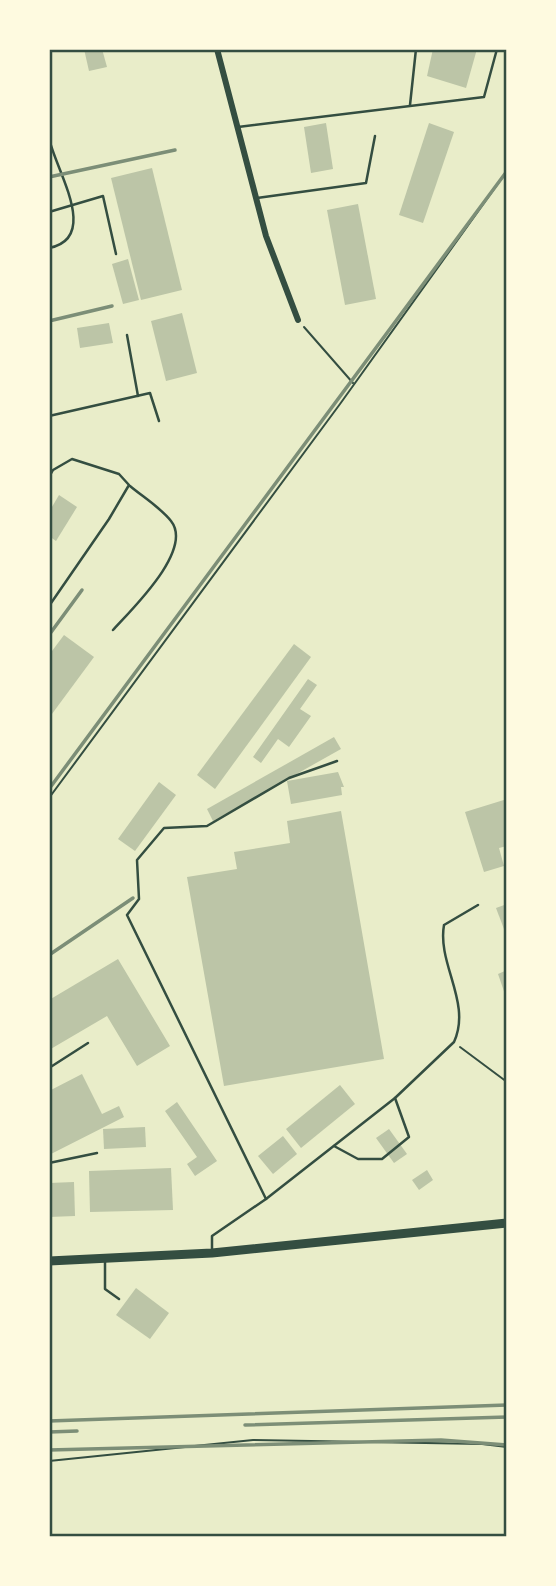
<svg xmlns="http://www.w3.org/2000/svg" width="556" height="1586" font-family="Lato,sans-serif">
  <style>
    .building { fill: #bcc5a7 }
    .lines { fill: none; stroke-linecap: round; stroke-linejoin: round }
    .path { stroke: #344e41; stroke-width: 2 }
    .service { stroke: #344e41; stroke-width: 2.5 }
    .minor { stroke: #344e41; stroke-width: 6 }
    .secondary { stroke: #344e41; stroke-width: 9 }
    .rail { stroke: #7c8e77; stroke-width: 3.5 }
    .neatline { fill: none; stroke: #344e41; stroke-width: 2.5 }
  </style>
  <rect width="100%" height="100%" fill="#e9edc9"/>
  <!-- building -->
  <g class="building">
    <path d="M84 49H102L107 67 89 71Z"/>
    <path d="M433 49H477L466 88 427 76Z"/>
    <path d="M326 123 333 169 311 173 304 127Z"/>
    <path d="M429 123 454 132 423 223 399 215Z"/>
    <path d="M152 168 182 290 141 300 111 178Z"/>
    <path d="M358 204 376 299 345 305 327 210Z"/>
    <path d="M128 259 139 300 123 304 112 264Z"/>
    <path d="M182 313 197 373 166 381 151 321Z"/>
    <path d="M109 323 113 343 80 348 77 328Z"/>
    <path d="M59 495 77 507 56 541 49 536V512Z"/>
    <path d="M64 635 94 657 49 718V655Z"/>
    <path d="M294 644 311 657 215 789 197 775Z"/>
    <path d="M308 679 317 685 300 709 311 716 289 747 278 739 261 763 253 757Z"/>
    <path d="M334 737 341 749 213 821 207 809Z"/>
    <path d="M338 772 344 787H341L342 795 291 804 287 781Z"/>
    <path d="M159 782 176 795 135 851 118 839Z"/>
    <path d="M507 799V846L499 848 504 866 484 872 465 812Z"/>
    <path d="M341 811 384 1059 224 1086 187 877 237 869 234 852 290 843 287 821Z"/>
    <path d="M507 904V937L496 908Z"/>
    <path d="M118 959 170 1046 137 1066 107 1016 49 1050V1000Z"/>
    <path d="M507 970V1000L498 974Z"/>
    <path d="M82 1074 102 1114 119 1106 124 1117 49 1155V1091Z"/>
    <path d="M340 1085 355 1104 301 1148 286 1129Z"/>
    <path d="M177 1102 217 1161 195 1176 187 1164 197 1157 165 1111Z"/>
    <path d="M145 1127 146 1147 104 1149 103 1129Z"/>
    <path d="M389 1129 407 1154 394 1163 376 1138Z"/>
    <path d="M283 1136 297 1154 273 1174 258 1156Z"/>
    <path d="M171 1168 173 1210 90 1212 89 1171Z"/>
    <path d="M427 1170 433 1180 419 1190 412 1180Z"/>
    <path d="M74 1182 75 1216 49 1217V1183Z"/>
    <path d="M136 1288 169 1313 150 1339 116 1315Z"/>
  </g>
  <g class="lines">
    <!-- path -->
    <g class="path">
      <path d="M304 327 353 383"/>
      <path d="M49 798 340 404 507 171"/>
      <path d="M460 1047 507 1082"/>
      <path d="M49 1461 253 1440 482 1444 507 1447"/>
    </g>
    <!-- service -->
    <g class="service">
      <path d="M410 105 416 49"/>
      <path d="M238 127 484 97 497 49"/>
      <path d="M49 138C55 169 101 238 49 248"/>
      <path d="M257 198 366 183 375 136"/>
      <path d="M49 212 103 196 116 254"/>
      <path d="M127 335 138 396"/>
      <path d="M49 416 150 393 159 421"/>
      <path d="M49 477 53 470 72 459 119 474 129 485 109 519 49 606"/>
      <path d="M113 630C131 610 194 550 171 521 161 508 143 497 130 486"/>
      <path d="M49 1068 88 1043"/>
      <path d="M334 1146 358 1159H382L409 1137 395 1098"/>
      <path d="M49 1163 97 1153"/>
      <path d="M266 1199 127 915 139 899 137 860 164 828 207 826 289 778 337 761"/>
      <path d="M212 1250V1236L266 1199 395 1098 454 1042C472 1003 437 964 444 925L478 905"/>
      <path d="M105 1260V1289L119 1299"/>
    </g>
    <!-- minor -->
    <path class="minor" d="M217 49 266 236 298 320"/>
    <!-- secondary -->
    <path class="secondary" d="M49 1261 212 1253 507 1223"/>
    <!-- rail -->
    <g class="rail">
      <path d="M49 177 175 150"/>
      <path d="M49 321 112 306"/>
      <path d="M49 635 82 590"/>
      <path d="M49 789 507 171"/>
      <path d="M49 955 133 898"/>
      <path d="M49 1421 507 1405"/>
      <path d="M245 1425 507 1417"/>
      <path d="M49 1432 77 1431"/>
      <path d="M49 1450 441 1440 507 1445"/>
    </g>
  </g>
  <!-- border -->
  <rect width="556" height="1586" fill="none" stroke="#fefae0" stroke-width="102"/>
  <rect x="51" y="51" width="454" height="1484" class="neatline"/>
</svg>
